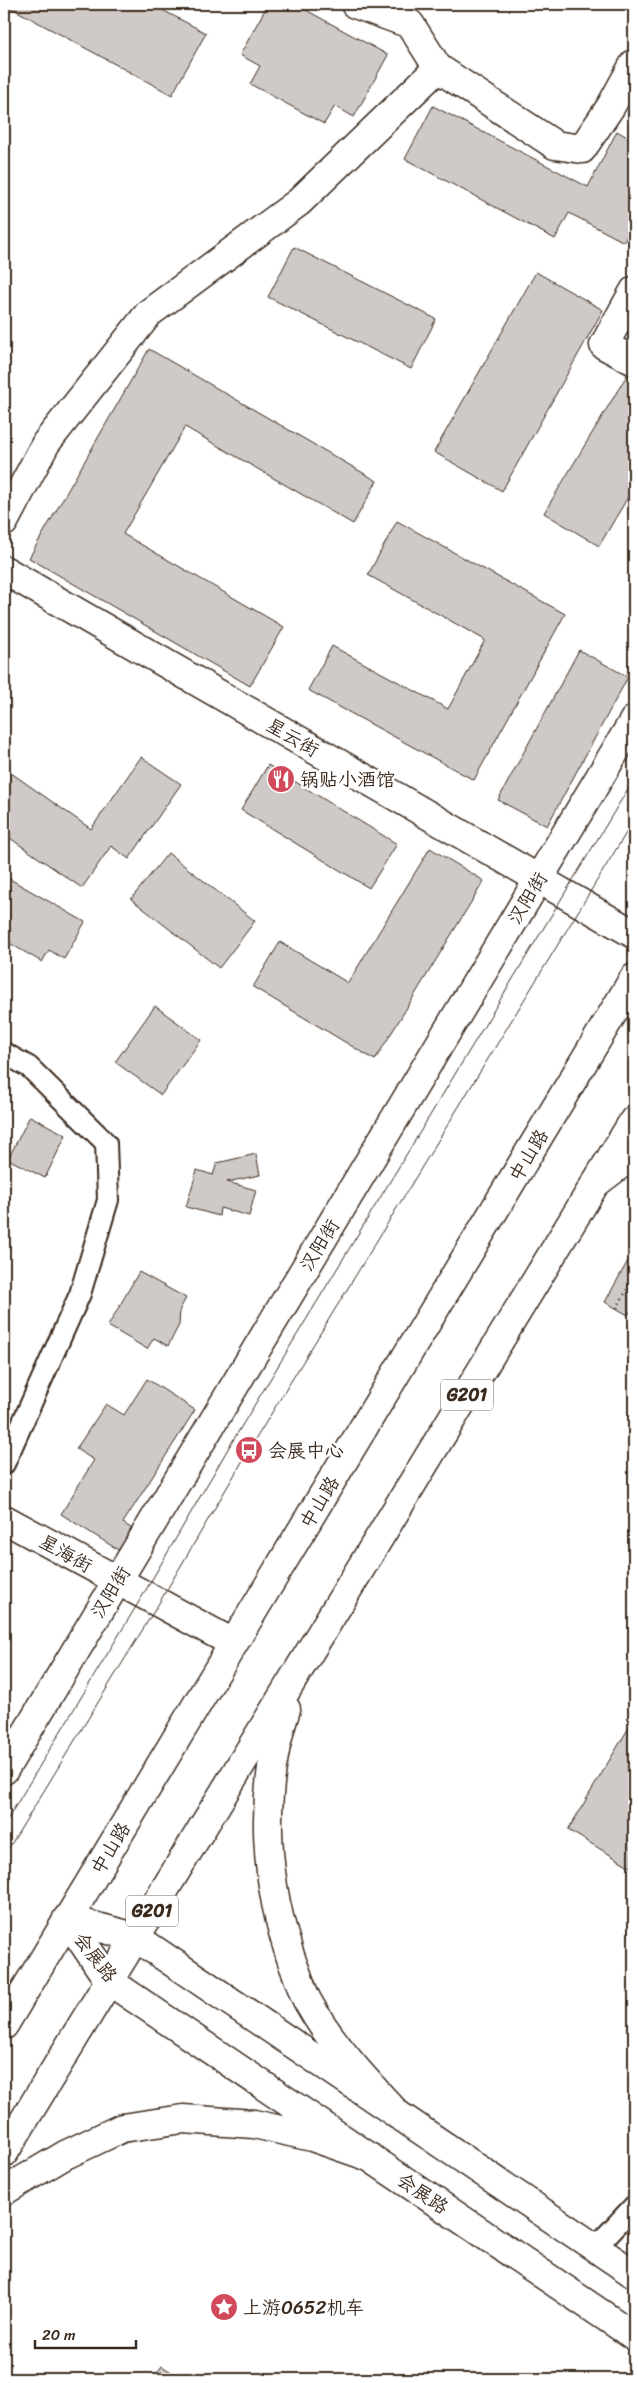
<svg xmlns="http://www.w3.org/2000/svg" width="638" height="2383" font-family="Sriracha,'LXGW WenKai TC',sans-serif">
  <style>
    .building { fill: #cfcac7; stroke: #3b2a1e }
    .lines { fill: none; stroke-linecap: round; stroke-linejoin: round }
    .service-casing { stroke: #3b2a1e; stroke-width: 24 }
    .minor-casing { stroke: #3b2a1e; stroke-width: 31 }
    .secondary-casing { stroke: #3b2a1e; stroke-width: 31 }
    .trunk-casing { stroke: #3b2a1e; stroke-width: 31 }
    .path { stroke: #3b2a1e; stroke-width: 3; stroke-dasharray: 1 4; stroke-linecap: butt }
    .service { stroke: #fff; stroke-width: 20 }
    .minor { stroke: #fff; stroke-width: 28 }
    .secondary { stroke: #fff; stroke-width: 28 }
    .trunk { stroke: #fff; stroke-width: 28 }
    .tram { stroke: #3b2a1e; stroke-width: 1 }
    .labels { text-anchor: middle; stroke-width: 5; stroke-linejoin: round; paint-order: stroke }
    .shield { fill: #fff; stroke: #766a62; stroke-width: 1 }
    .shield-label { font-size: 18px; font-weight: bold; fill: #3b2a1e }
    .street-label { font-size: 19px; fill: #3b2a1e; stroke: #fff }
    .poi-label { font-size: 19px; fill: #3b2a1e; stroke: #fff; text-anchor: start }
  </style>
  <rect width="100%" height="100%" fill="#fff"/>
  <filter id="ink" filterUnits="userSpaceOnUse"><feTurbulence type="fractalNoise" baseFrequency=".02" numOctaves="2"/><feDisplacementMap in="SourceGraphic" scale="10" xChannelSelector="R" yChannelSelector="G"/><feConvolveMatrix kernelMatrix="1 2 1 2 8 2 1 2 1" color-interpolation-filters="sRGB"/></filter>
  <g filter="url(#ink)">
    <!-- building -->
    <g class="building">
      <path d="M4 4H151L206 33 172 95Z"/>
      <path d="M268 4H295L388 55 354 117 335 106 324 124 250 84 260 66 240 55Z"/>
      <path d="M433 106 588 187 617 131 634 141V222L624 242 569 213 555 239 405 159Z"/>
      <path d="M294 247 436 319 411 369 268 297Z"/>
      <path d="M536 272 603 310 502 491 434 452Z"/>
      <path d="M149 349 377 481 353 524 185 427 123 534 284 627 250 686 29 558Z"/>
      <path d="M630 370 634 373V487L599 546 544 513Z"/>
      <path d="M397 521 565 614 474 780 308 690 332 646 448 709 485 640 368 575Z"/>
      <path d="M579 650 628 677 547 826 498 800Z"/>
      <path d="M141 757 181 784 129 859 111 846 82 888 4 834V768L91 829Z"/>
      <path d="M268 765 397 844 369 888 241 810Z"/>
      <path d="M430 848 484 881 375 1060 253 987 280 942 348 983Z"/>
      <path d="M168 853 255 921 219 968 131 899Z"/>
      <path d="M8 878 85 922 64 959 49 950 42 962 4 940V886Z"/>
      <path d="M155 1006 201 1040 161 1095 115 1062Z"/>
      <path d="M30 1116 66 1135 45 1178 8 1159Z"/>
      <path d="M256 1154 260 1175 227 1182 256 1190 249 1216 220 1208 219 1216 186 1207 197 1170 213 1175 217 1163Z"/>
      <path d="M634 1250V1305L628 1315 605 1302Z"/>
      <path d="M139 1272 186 1298 180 1309 179 1325 168 1346 154 1338 147 1349 108 1326Z"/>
      <path d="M147 1379 195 1410 123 1523 137 1532 123 1553 61 1514 94 1460 76 1449 106 1404 124 1415Z"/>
      <path d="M634 1719V1869L568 1830Z"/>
      <path d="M162 2366 182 2379H152Z"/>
    </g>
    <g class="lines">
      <!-- service casing -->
      <g class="service-casing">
        <g id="service">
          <path d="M4 1053 29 1067 106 1143 108 1200 80 1294 4 1464"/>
          <path d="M595 2248 634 2206"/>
        </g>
      </g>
      <!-- minor casing -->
      <g class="minor-casing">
        <g id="minor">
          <path d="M355 4 410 24 438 68 555 145 582 149 611 106 634 64"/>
          <path d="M634 291 604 345 634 361"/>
          <path d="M4 522 46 443 149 313 299 202 438 68"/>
          <path d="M4 570 634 934"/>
          <path d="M596 1183 634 1154"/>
          <path d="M4 1519 233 1643"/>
          <path d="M4 1770 634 720"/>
        </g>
      </g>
      <!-- secondary casing -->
      <g class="secondary-casing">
        <g id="secondary">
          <path d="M67 1919 109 1981 634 2336"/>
          <path d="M67 1919 135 1937 634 2274"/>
        </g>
      </g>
      <!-- trunk casing -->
      <g class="trunk-casing">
        <g id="trunk">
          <path d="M286 1709C258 1793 264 1884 294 1967 299 1978 302 1992 308 2002 332 2045 365 2080 398 2115"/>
          <path d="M4 2025 634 978"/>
          <path d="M4 2153 634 1120"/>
          <path d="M4 2191 65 2155 122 2128 183 2119 254 2124 312 2137 370 2157"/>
        </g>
      </g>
      <!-- path -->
      <path class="path" d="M617 1308 634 1277"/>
      <!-- service -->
      <use href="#service" class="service"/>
      <!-- minor -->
      <use href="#minor" class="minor"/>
      <!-- secondary -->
      <use href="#secondary" class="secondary"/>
      <!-- trunk -->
      <use href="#trunk" class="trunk"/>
      <!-- tram -->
      <g class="tram">
        <path d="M4 1825 143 1595 229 1447 634 779"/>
        <path d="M4 1856 159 1603 249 1450 634 820"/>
      </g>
    </g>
  </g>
  <!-- icons -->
  <defs>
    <g id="restaurant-disc" transform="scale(1.4375)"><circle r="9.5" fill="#d1495b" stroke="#fff"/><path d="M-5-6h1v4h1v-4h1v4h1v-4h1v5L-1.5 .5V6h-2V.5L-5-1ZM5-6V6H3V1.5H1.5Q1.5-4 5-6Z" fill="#fff"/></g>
    <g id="bus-disc" transform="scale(1.4375)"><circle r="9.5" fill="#d1495b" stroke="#fff"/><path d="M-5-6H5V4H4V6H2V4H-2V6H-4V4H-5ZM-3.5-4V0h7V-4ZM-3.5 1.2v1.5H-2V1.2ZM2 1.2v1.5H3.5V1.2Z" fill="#fff"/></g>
    <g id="sight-disc" transform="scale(1.4375)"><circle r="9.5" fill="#d1495b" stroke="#fff"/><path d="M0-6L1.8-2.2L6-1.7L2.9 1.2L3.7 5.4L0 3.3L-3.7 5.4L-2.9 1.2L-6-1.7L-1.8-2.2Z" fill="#fff"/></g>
  </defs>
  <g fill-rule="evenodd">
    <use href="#restaurant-disc" x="281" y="779"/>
    <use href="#bus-disc" x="249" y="1450"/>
    <use href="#sight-disc" x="224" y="2307"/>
  </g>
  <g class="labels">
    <!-- shield labels -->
    <g class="shield">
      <rect x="441" y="1379.5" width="52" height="31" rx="4"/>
      <rect x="126" y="1895.5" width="52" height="31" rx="4"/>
    </g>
    <g class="shield-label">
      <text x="467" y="1401">G201</text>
      <text x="152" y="1917">G201</text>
    </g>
    <!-- street labels -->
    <g class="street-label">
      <text transform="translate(293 737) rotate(30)" y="7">星云街</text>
      <text transform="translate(527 898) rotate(-59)" y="7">汉阳街</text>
      <text transform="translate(528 1155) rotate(-59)" y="7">中山路</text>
      <text transform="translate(319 1245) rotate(-59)" y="7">汉阳街</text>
      <text transform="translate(319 1502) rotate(-59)" y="7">中山路</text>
      <text transform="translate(66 1553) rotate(29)" y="7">星海街</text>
      <text transform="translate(110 1592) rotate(-59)" y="7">汉阳街</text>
      <text transform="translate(110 1848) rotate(-59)" y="7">中山路</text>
      <text transform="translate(96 1957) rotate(52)" y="7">会展路</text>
      <text transform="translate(423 2193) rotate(34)" y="7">会展路</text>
    </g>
    <!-- poi labels -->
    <g class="poi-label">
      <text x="300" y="786">锅贴小酒馆</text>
      <text x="268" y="1457">会展中心</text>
      <text x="243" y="2314">上游0652机车</text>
    </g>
  </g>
  <!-- margin -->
  <rect width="638" height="2383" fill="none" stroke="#fff" stroke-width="20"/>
  <rect x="10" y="10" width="618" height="2363" fill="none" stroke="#3b2a1e" stroke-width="2" filter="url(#ink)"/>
  <!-- scale -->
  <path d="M35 2340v8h101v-8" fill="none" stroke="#3b2a1e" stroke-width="2.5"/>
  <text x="42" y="2340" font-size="15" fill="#3b2a1e" stroke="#ffffff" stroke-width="4" paint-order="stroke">20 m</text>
</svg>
